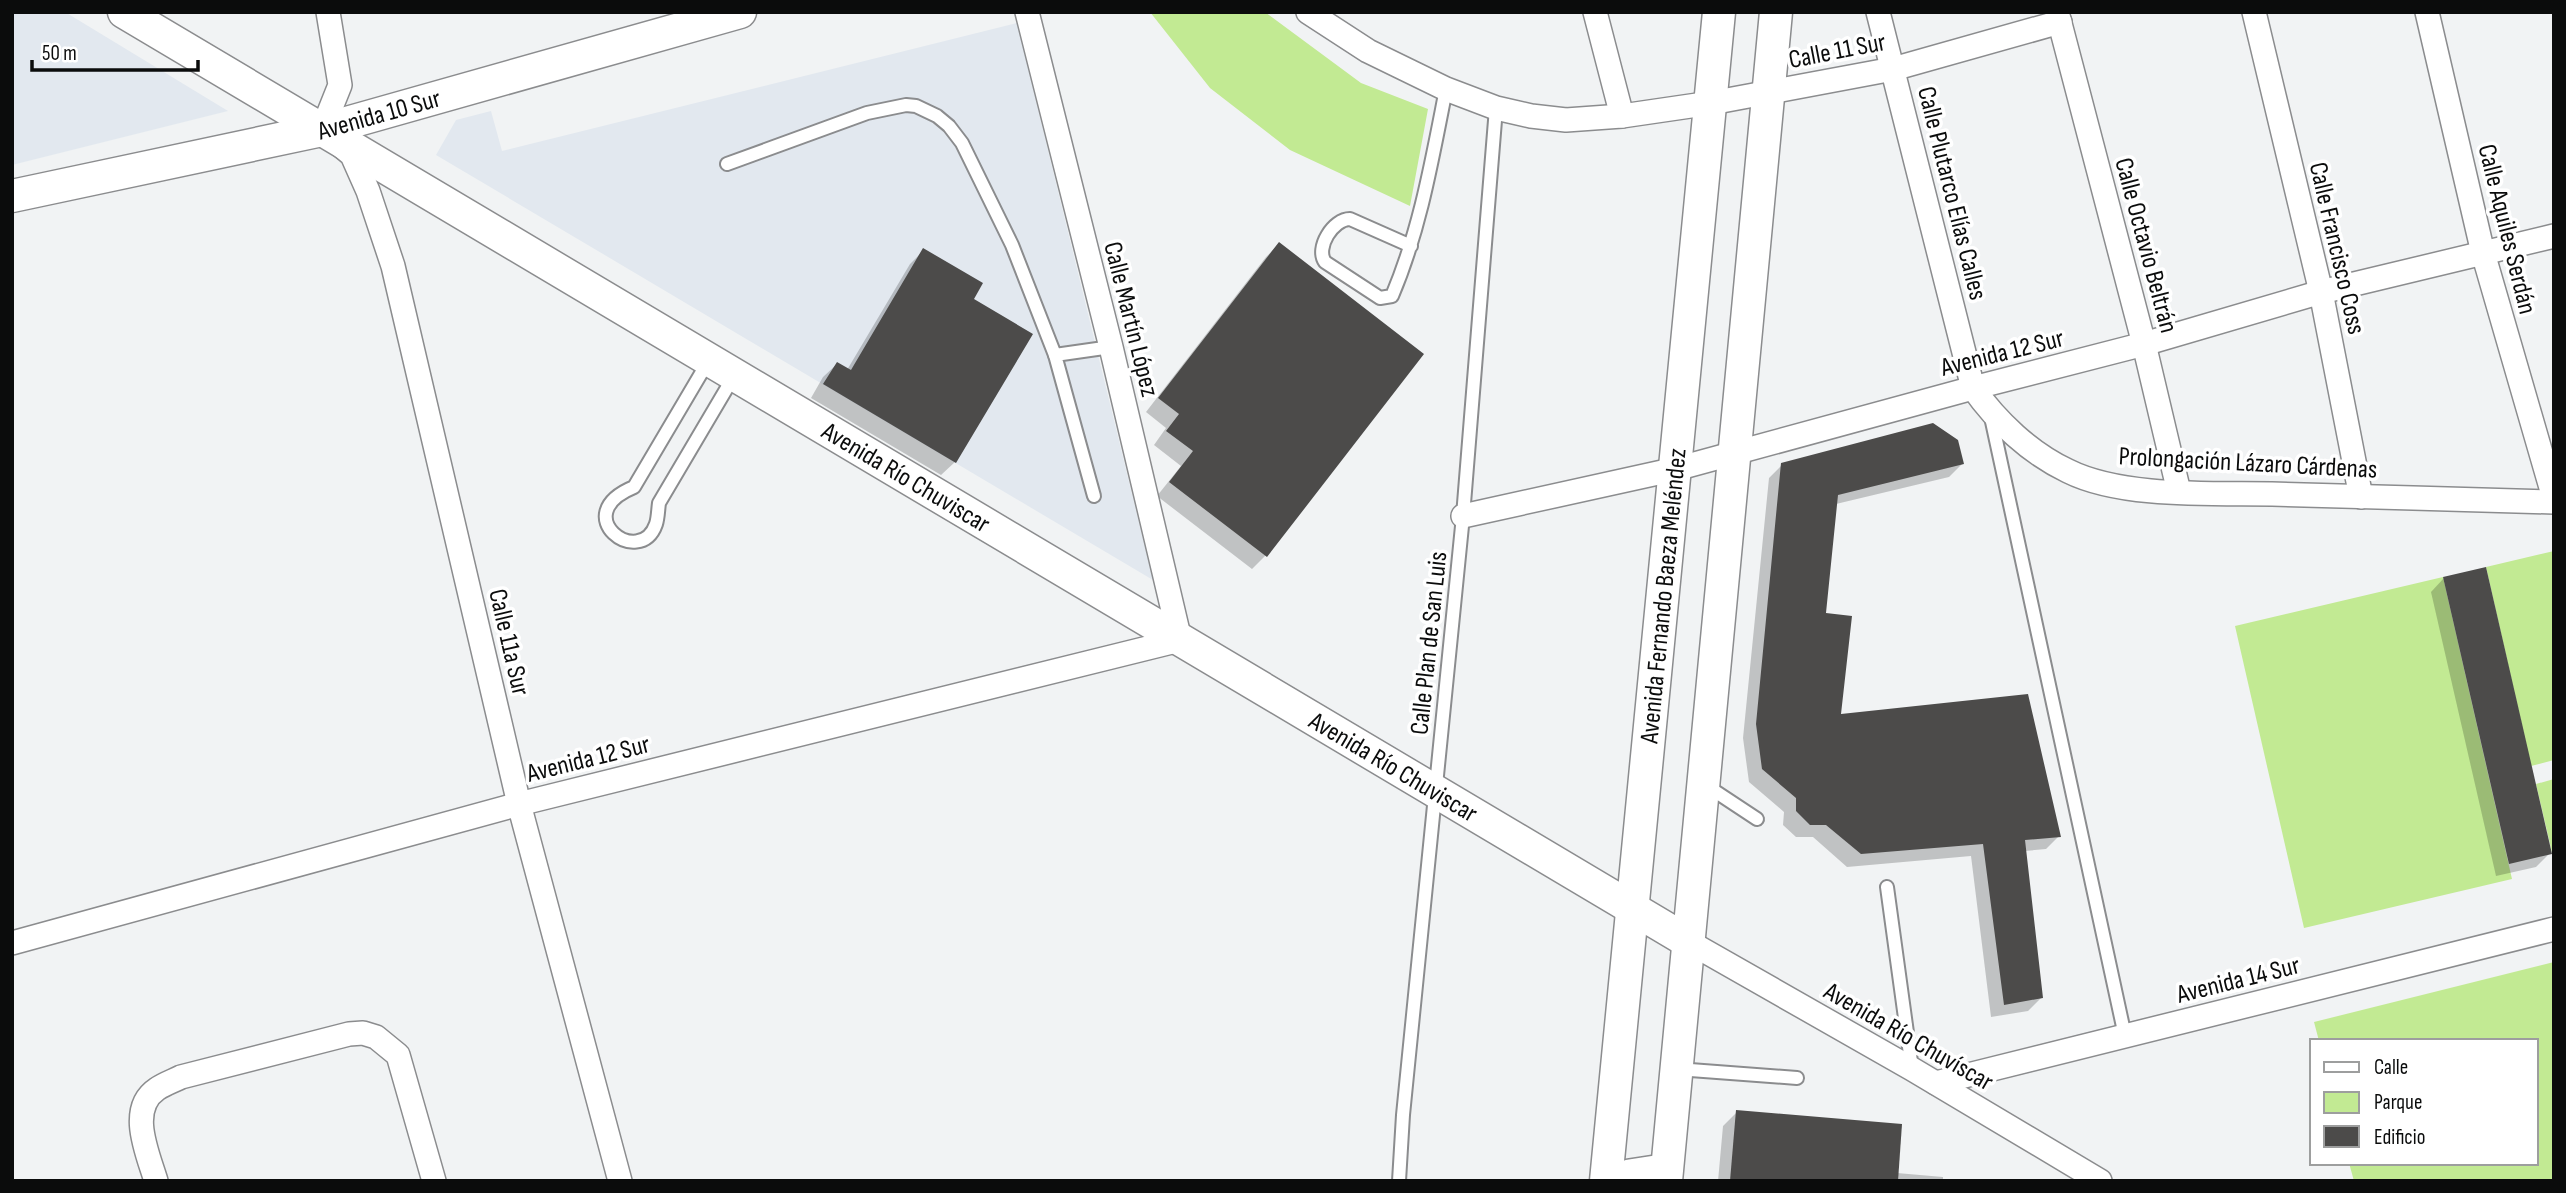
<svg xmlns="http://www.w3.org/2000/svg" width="2566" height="1193" font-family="'Sofia Sans Condensed',sans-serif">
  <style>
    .built { fill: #e2e8ef }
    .green { fill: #c2ea93 }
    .shadow { fill: #0003 }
    .building { fill: #4c4b4a }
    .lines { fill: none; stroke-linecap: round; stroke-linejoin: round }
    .lane-casing { stroke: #8b8c8e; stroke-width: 16 }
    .street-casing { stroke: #8b8c8e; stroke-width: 26 }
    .secondary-casing { stroke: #8b8c8e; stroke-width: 35 }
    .lane { stroke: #fff; stroke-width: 12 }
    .street { stroke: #fff; stroke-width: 23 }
    .secondary { stroke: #fff; stroke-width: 32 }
    .labels { text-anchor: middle; stroke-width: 7; stroke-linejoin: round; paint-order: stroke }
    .street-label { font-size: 26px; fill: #0b0c0c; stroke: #fff }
  </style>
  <rect width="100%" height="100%" fill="#f1f3f4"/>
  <!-- built -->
  <g class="built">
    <path d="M12 12H65L228 111 12 165Z"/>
    <path d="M1017 23 1153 580 436 155 456 120 491 111 502 151Z"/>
  </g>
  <!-- green -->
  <g class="green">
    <path d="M1150 12H1265L1361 83 1428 109 1410 206 1290 150 1210 88Z"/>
    <path d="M2554 551V760L2531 766 2486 567Z"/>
    <path d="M2443 577 2512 879 2304 928 2235 626Z"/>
    <path d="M2554 779V861L2536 784Z"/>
    <path d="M2554 962V1181H2354L2349 1163H2536V1041H2319L2314 1022Z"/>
  </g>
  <!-- shadow -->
  <g class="shadow">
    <path d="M1279 244 1421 354 1265 556 1252 569 1157 496 1181 466 1154 445 1166 428 1146 412 1266 257Z"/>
    <path d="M924 250 972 299 955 462 941 475 811 398 823 377 837 364 847 370 910 264Z"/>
    <path d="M1962 464 1949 477 1836 504 1824 614 1839 716 2059 836 2046 849 2025 851 2041 998 2028 1011 1991 1017 1971 856 1847 867 1813 837H1796L1783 825 1784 812 1749 782 1743 738 1769 478 1782 465Z"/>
    <path d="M2444 578 2550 853 2536 867 2496 876 2431 592Z"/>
    <path d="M1737 1112 1897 1173 1943 1177V1181H1718L1723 1126Z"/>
  </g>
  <!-- building -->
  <g class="building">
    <path d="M1279 242 1424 354 1267 557 1169 482 1193 451 1166 431 1179 414 1158 398Z"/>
    <path d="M923 248 983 283 974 299 1033 334 956 463 823 384 837 362 851 370Z"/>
    <path d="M1933 423 1958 440 1964 464 1838 495 1826 613 1852 616 1841 714 2028 694 2061 837 2025 840 2043 998 2004 1005 1983 844 1861 854 1826 825H1810L1796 811V798L1762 769 1756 724 1781 463Z"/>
    <path d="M2486 567 2552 854 2509 864 2443 577Z"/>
    <path d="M1736 1110 1902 1124 1898 1181H1730Z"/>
  </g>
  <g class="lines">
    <!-- lane casing -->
    <g class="lane-casing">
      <g id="lane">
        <path d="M727 164 867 113 906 105 916 106 937 116 949 126 962 143 1012 245 1055 355"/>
        <path d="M1411 246 1350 219C1333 219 1315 248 1325 262L1380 298 1392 296C1420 230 1432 160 1446 89"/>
        <path d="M709 360 634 487C566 515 640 570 656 524 658 518 658 510 659 503L734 376"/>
        <path d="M1991 417 2125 1036"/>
        <path d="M1094 496 1055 355 1111 347"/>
        <path d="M1704 784 1757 819"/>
        <path d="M1887 887 1912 1069"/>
        <path d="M1677 1069 1797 1078"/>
        <path d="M1399 1181 1403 1115 1463 516 1496 108"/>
      </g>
    </g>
    <!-- street casing -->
    <g class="street-casing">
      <g id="street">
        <path d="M328 12 340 85 322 130 352 155 368 191 393 266 519 804 620 1181"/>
        <path d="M1308 12 1368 51 1446 89 1496 108 1531 116 1566 120 1622 116 1711 103 1893 69 2060 22"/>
        <path d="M1595 12 1622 116"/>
        <path d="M1878 12 1973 388C1997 422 2030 453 2068 471 2122 498 2212 493 2272 494 2366 497 2460 499 2554 502"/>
        <path d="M2057 12 2144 344 2179 492"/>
        <path d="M2254 12 2321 292 2361 497"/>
        <path d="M2427 12 2483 253 2554 498"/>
        <path d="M1463 516 1676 469 1973 388 2144 344 2321 292 2554 236"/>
        <path d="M1689 942 1912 1069 2100 1181"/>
        <path d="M12 943 519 804 1180 640 1111 347 1027 12"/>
        <path d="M1936 1083 2554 929"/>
        <path d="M156 1181C148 1154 127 1109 157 1089 164 1084 173 1081 181 1077L349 1034 363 1033 376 1037 398 1055 434 1181"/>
        <path d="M1606 1181 1629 1171 1668 1165"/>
      </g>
    </g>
    <!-- secondary casing -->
    <g class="secondary-casing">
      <g id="secondary">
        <path id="s1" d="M124 12 1689 942"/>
        <path id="s2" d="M12 196 322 130 740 12"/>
        <path id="s3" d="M1606 1181 1719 12"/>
        <path d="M1666 1181 1776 12"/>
      </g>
    </g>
    <!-- lane -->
    <use href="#lane" class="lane"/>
    <!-- street -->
    <use href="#street" class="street"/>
    <!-- secondary -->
    <use href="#secondary" class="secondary"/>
  </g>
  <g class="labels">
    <!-- street labels -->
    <g class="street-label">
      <text transform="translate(1837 50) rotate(-11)" y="9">Calle 11 Sur</text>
      <text dy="9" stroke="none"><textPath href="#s2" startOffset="376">Avenida 10 Sur</textPath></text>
      <text transform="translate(1953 193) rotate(76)" y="9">Calle Plutarco Elías Calles</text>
      <text transform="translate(2508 229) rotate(76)" y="9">Calle Aquiles Serdán</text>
      <text transform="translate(2147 245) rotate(75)" y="9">Calle Octavio Beltrán</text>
      <text transform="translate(2338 248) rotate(77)" y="9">Calle Francisco Coss</text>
      <text transform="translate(1132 319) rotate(76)" y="9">Calle Martín López</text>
      <text transform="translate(2002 352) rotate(-14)" y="9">Avenida 12 Sur</text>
      <text transform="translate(2248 462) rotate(3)" y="9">Prolongación Lázaro Cárdenas</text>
      <text dy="9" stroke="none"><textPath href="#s1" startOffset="910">Avenida Río Chuviscar</textPath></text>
      <text dy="9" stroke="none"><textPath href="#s3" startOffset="588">Avenida Fernando Baeza Meléndez</textPath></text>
      <text transform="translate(510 642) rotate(77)" y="9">Calle 11a Sur</text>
      <text transform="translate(1428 643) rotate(-84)" y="9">Calle Plan de San Luis</text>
      <text transform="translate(588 758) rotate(-14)" y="9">Avenida 12 Sur</text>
      <text dy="9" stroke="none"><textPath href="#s1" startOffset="1477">Avenida Río Chuviscar</textPath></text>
      <text transform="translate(2238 979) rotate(-14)" y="9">Avenida 14 Sur</text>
      <text transform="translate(1909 1036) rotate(30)" y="9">Avenida Río Chuvíscar</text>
    </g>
  </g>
  <!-- border -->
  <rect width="2566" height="1193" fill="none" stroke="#0b0c0c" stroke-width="28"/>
  <!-- legend -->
  <rect x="2310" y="1039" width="228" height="126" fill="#ffffff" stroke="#9d9e9e" stroke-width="2"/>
  <rect x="2324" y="1062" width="35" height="10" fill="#ffffff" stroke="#9d9e9e" stroke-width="2"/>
  <text x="2374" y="1074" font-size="21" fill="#0b0c0c">Calle</text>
  <rect x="2324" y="1092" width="35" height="21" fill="#c2ea93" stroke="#9d9e9e" stroke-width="2"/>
  <text x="2374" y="1109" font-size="21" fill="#0b0c0c">Parque</text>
  <rect x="2324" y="1126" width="35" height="21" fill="#4c4b4a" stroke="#9d9e9e" stroke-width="2"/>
  <text x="2374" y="1144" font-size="21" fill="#0b0c0c">Edificio</text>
  <!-- scale -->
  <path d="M32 60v10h166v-10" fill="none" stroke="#0b0c0c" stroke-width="3.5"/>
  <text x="42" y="60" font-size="21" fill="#0b0c0c" stroke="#ffffff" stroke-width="5" paint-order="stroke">50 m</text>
</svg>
